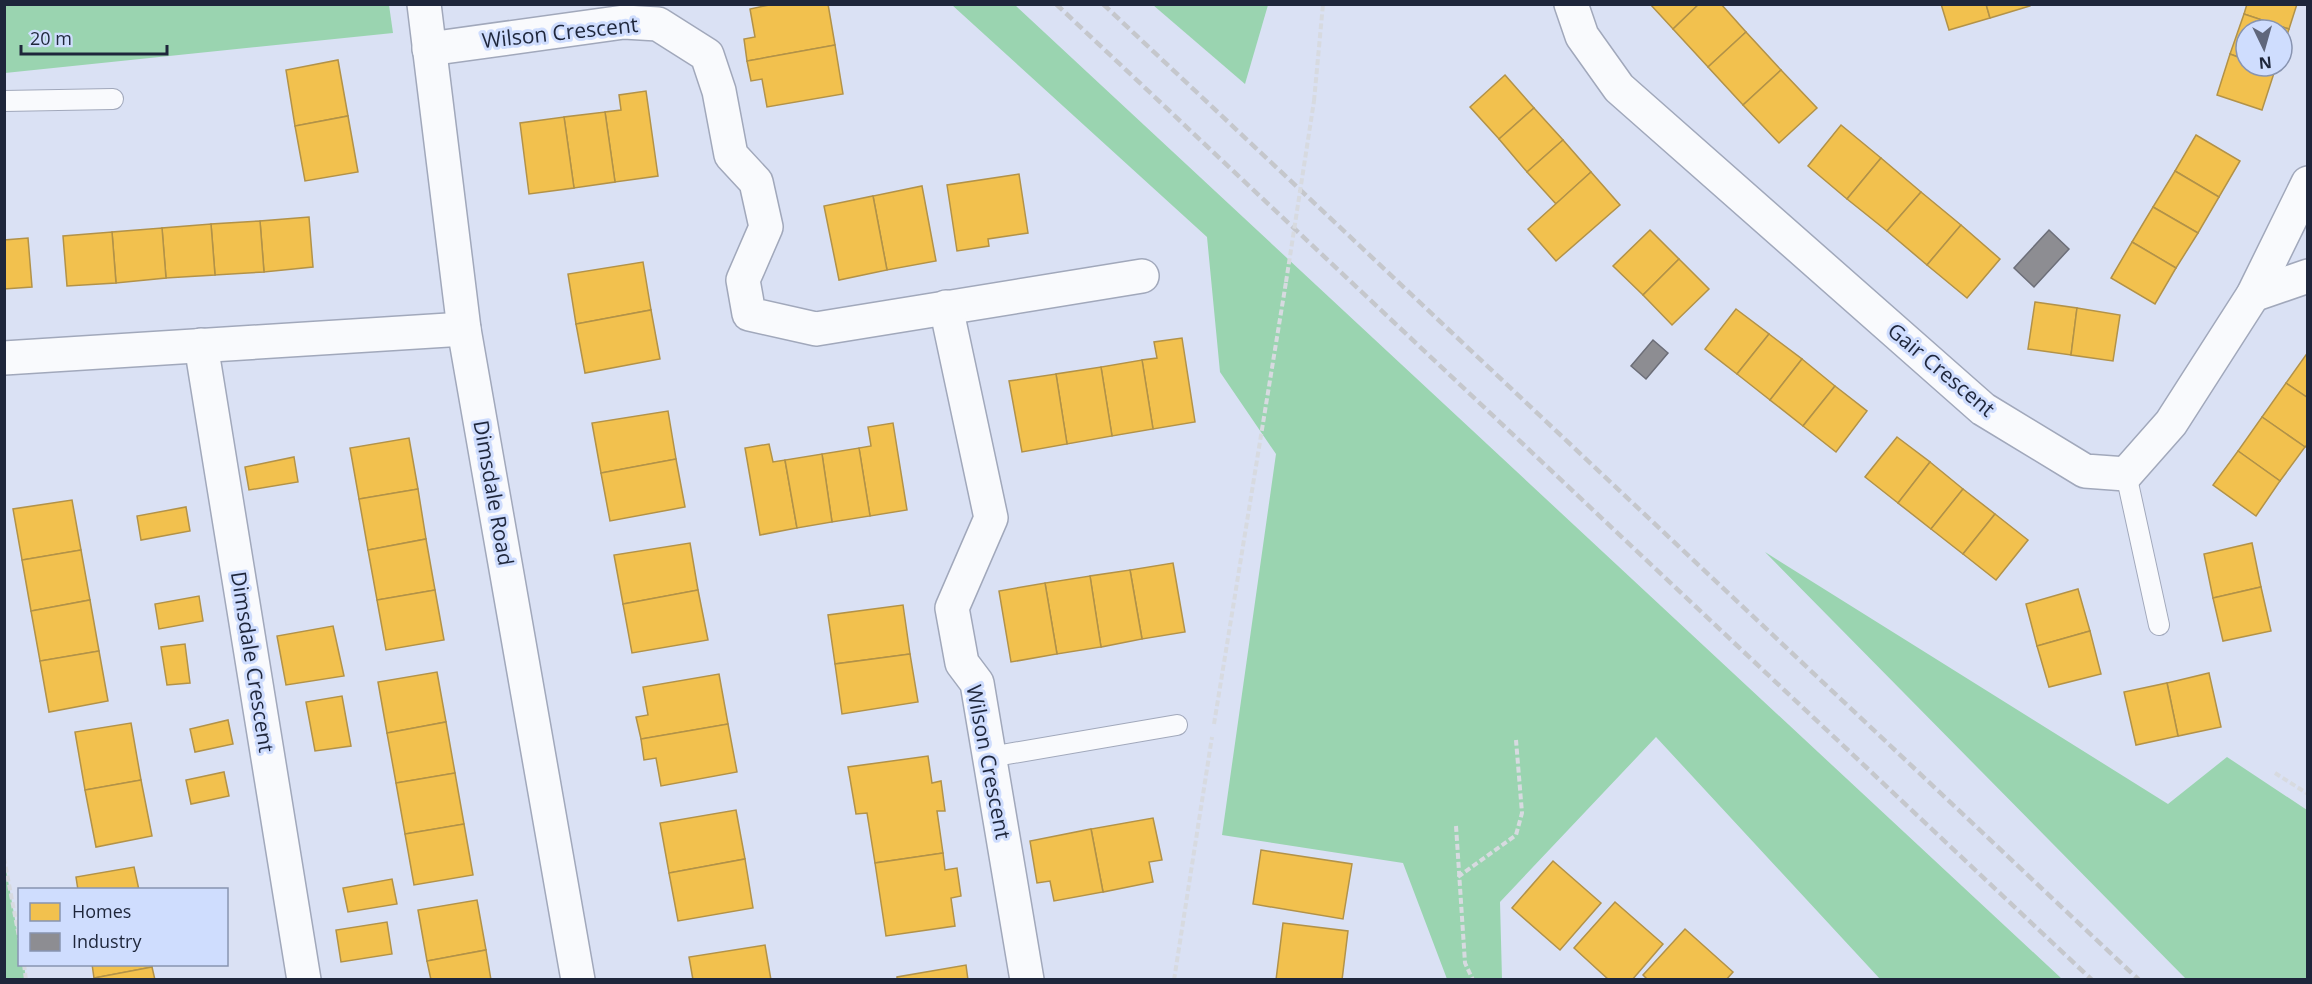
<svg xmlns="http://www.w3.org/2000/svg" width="2312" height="984" font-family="'Open Sans',sans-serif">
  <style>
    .green { fill: #9ad4b0 }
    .homes { fill: #f2c14e; stroke: #b29248; stroke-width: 1.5 }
    .industry { fill: #8d8d92; stroke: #6c6e78; stroke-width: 1.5 }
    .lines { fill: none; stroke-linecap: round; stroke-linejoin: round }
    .lane-casing { stroke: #a1a8bb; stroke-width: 22 }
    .street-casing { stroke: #a1a8bb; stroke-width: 36 }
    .path { stroke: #d7dae0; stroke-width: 4; stroke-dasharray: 6 3; stroke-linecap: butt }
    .lane { stroke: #f9fafd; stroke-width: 20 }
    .street { stroke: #f9fafd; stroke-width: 33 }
    .rail { stroke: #c5c7cc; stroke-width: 4.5; stroke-dasharray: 9 4.5; stroke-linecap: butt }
    .path-bridge { stroke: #d7dae0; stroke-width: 4; stroke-dasharray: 6 3; stroke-linecap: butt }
    .labels { text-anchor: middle; stroke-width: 6; stroke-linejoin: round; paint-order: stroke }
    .street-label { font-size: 21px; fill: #1e263b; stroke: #cfddfe }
  </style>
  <rect width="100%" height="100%" fill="#dae1f4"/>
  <!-- green -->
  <g class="green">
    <path d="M4 5H389L393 33 5 73Z"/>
    <path d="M952 5H1015L2062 979H1880L1656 737 1500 902 1502 979H1447L1403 863 1222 835 1276 454 1220 372 1207 237Z"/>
    <path d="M1153 5H1268L1245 84Z"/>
    <path d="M1765 552 2168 804 2227 757 2307 810V979H2186Z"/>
    <path d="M4 858 19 942 20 964 24 965 26 979H5Z"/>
  </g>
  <!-- homes -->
  <g class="homes">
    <path d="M774 4H828L835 45 747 61 744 39 755 37 750 9Z"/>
    <path d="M1650 4H1699L1673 29Z"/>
    <path d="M1699 4H1721L1746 32 1708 67 1673 29Z"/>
    <path d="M1941 4H1986L1990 18 1949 30Z"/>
    <path d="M1986 4H2030V6L1990 18Z"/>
    <path d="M2247 4H2297L2289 29 2244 14Z"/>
    <path d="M2244 14 2289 29 2282 50V30H2246V60L2230 54Z"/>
    <path d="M1746 32 1781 70 1743 105 1708 67Z"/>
    <path d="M835 45 843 94 767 107 762 79 751 81 747 61Z"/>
    <path d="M2230 54 2246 60V66H2265L2275 70 2262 110 2217 95Z"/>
    <path d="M338 60 348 116 295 126 286 70Z"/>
    <path d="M1781 70 1817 108 1779 143 1743 105Z"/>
    <path d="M1505 75 1534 108 1499 139 1470 107Z"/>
    <path d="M646 91 658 176 615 182 605 112 621 110 619 95Z"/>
    <path d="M1534 108 1563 140 1527 172 1499 139Z"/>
    <path d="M605 112 615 182 574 188 564 117Z"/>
    <path d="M348 116 358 172 305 181 295 126Z"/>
    <path d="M564 117 574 188 529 194 520 123Z"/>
    <path d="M1841 125 1881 158 1847 199 1808 166Z"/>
    <path d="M2196 135 2240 161 2219 197 2175 171Z"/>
    <path d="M1563 140 1591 172 1556 204 1527 172Z"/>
    <path d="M1881 158 1921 192 1887 231 1847 199Z"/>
    <path d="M2175 171 2219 197 2198 233 2153 207Z"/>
    <path d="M1591 172 1620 205 1556 261 1528 229Z"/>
    <path d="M1019 174 1028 233 988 239 989 246 957 251 947 185Z"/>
    <path d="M922 186 936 261 887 270 873 196Z"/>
    <path d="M1921 192 1961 225 1927 265 1887 231Z"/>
    <path d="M873 196 887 270 839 280 824 206Z"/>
    <path d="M2153 207 2198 233 2176 268 2132 242Z"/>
    <path d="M309 217 313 267 264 272 260 221Z"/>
    <path d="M260 221 264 272 215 275 211 224Z"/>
    <path d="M211 224 215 275 166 278 162 228Z"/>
    <path d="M1961 225 2000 259 1967 298 1927 265Z"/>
    <path d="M162 228 166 278 116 283 112 232Z"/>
    <path d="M1650 230 1679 259 1643 295 1613 266Z"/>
    <path d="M112 232 116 283 67 286 63 236Z"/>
    <path d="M28 238 32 287 4 289V240Z"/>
    <path d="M2132 242 2176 268 2155 304 2111 278Z"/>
    <path d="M1679 259 1709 289 1672 325 1643 295Z"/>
    <path d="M643 262 651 310 576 324 568 274Z"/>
    <path d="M2035 302 2077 308 2071 355 2028 349Z"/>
    <path d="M2077 308 2120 315 2113 361 2071 355Z"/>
    <path d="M1736 309 1769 334 1737 374 1705 349Z"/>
    <path d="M651 310 660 359 585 373 576 324Z"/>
    <path d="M1769 334 1802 359 1770 400 1737 374Z"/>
    <path d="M1182 338 1195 422 1153 429 1142 360 1157 358 1154 342Z"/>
    <path d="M2308 352V398L2286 383Z"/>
    <path d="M1802 359 1835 386 1803 426 1770 400Z"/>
    <path d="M1142 360 1153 429 1112 436 1101 367Z"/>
    <path d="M1101 367 1112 436 1067 444 1056 374Z"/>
    <path d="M1056 374 1067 444 1022 452 1009 381Z"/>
    <path d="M2286 383 2308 398V444L2305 447 2262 417Z"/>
    <path d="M1835 386 1867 411 1836 452 1803 426Z"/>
    <path d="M668 411 676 459 601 473 592 423Z"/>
    <path d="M2262 417 2305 447 2280 481 2238 451Z"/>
    <path d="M893 423 907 510 870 516 859 448 871 446 868 427Z"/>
    <path d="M1897 437 1930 462 1898 503 1865 477Z"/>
    <path d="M409 438 418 489 359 499 350 448Z"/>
    <path d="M769 444 773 462 785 460 797 528 760 535 745 448Z"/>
    <path d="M859 448 870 516 832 522 822 454Z"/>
    <path d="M2238 451 2280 481 2256 516 2213 485Z"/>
    <path d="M822 454 832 522 797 528 785 460Z"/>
    <path d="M294 457 298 482 249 490 245 467Z"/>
    <path d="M676 459 685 507 610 521 601 473Z"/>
    <path d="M1930 462 1963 489 1931 529 1898 503Z"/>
    <path d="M418 489 426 539 368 550 359 499Z"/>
    <path d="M1963 489 1995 514 1963 554 1931 529Z"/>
    <path d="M72 500 81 550 22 560 13 509Z"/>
    <path d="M186 507 190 531 141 540 137 516Z"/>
    <path d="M1995 514 2028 540 1996 580 1963 554Z"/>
    <path d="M426 539 435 590 377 600 368 550Z"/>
    <path d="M690 543 698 590 623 604 614 555Z"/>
    <path d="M2252 543 2261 587 2213 598 2204 554Z"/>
    <path d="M81 550 90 600 31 611 22 560Z"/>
    <path d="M1173 563 1185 632 1142 639 1130 570Z"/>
    <path d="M1130 570 1142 639 1101 647 1090 576Z"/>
    <path d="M1090 576 1101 647 1057 654 1045 583Z"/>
    <path d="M1045 583 1057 654 1011 662 999 591Z"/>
    <path d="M2261 587 2271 631 2223 641 2213 598Z"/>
    <path d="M2078 589 2090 631 2037 646 2026 604Z"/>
    <path d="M435 590 444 640 386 650 377 600Z"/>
    <path d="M698 590 708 640 632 653 623 604Z"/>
    <path d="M199 596 203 621 159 629 155 604Z"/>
    <path d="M90 600 99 651 40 661 31 611Z"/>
    <path d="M903 605 910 654 835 664 828 615Z"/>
    <path d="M333 626 344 676 286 685 277 636Z"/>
    <path d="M2090 631 2101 674 2049 687 2037 646Z"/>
    <path d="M185 644 190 683 167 685 161 647Z"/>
    <path d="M99 651 108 701 49 712 40 661Z"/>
    <path d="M910 654 918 702 842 714 835 664Z"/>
    <path d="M437 672 446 722 387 733 378 682Z"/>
    <path d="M2209 673 2221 727 2178 736 2167 683Z"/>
    <path d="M719 674 728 724 641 739 636 717 648 715 643 687Z"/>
    <path d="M2167 683 2178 736 2136 745 2124 692Z"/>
    <path d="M342 696 351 746 315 751 306 702Z"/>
    <path d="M228 720 233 744 195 752 190 729Z"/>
    <path d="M446 722 455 773 396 783 387 733Z"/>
    <path d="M131 723 141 780 85 790 75 732Z"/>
    <path d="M728 724 737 772 661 786 656 758 644 760 641 739Z"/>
    <path d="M928 756 932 783 941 781 945 811H937L943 853 875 863 867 813 856 814 848 767Z"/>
    <path d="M224 772 229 796 191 804 186 780Z"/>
    <path d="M455 773 464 824 405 834 396 783Z"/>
    <path d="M141 780 152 836 96 847 85 790Z"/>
    <path d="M736 810 745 859 669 873 660 823Z"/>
    <path d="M1153 818 1162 860 1149 862 1153 882 1103 892 1091 829Z"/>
    <path d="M464 824 473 875 414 885 405 834Z"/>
    <path d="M1091 829 1103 892 1054 901 1050 881 1037 883 1030 841Z"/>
    <path d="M1261 850 1352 864 1343 919 1253 904Z"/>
    <path d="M943 853 945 870 957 868 961 896 951 898 955 926 886 936 875 863Z"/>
    <path d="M745 859 753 908 678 921 669 873Z"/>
    <path d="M1553 861 1601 903 1560 950 1512 908Z"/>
    <path d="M134 867 139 890H78L76 877Z"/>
    <path d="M392 879 397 904 348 912 343 888Z"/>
    <path d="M477 900 486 950 427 961 418 910Z"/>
    <path d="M1615 902 1663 944 1632 980H1609L1574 948Z"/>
    <path d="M387 922 392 954 341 962 336 930Z"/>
    <path d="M1283 923 1348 931 1342 980H1276Z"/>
    <path d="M1685 929 1733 972 1726 980H1648L1643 975Z"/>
    <path d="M765 945 771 980H693L689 957Z"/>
    <path d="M486 950 491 980H431L427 961Z"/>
    <path d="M92 964H152V967L94 978Z"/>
    <path d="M966 965 968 980H897V977Z"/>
    <path d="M152 967 155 980H94V978Z"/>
  </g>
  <!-- industry -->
  <g class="industry">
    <path d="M2049 230 2069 249 2034 287 2014 268Z"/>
    <path d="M1653 340 1668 353 1646 379 1631 366Z"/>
  </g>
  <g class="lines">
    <!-- lane casing -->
    <g class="lane-casing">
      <g id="lane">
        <path d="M4 101 113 99"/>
        <path d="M2126 474 2159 625"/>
        <path d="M990 757 1177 725"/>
      </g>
    </g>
    <!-- street casing -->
    <g class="street-casing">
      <g id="street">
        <path d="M424 4 464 329 578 980"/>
        <path d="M1571 4 1582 36 1619 88 1983 409 2085 471 2126 474 2171 423 2253 295 2308 183"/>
        <path d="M429 49 624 22 658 24 707 55 719 91 731 155 756 182 766 227 743 280 749 314 816 329 1142 276"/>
        <path d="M2253 295 2308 276"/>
        <path d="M946 307 991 518 952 608 962 663 977 683 1027 980"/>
        <path d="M201 345 304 980"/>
        <path d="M4 358 464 329"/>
      </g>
    </g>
    <!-- path -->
    <g class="path">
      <path d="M1314 101 1323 4"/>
      <path d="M1214 724 1286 282"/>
      <path d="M2275 773 2308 794"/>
      <path d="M1456 826 1465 963 1473 980"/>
      <path d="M4 858 20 942"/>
      <path d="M1458 877 1516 835 1522 813 1516 740"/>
      <path d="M24 964 26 980"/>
      <path d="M1174 980 1212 737"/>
    </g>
    <!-- lane -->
    <use href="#lane" class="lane"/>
    <!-- street -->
    <use href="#street" class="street"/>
    <!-- rail -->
    <g class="rail">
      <path d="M1056 4 2092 980"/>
      <path d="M1103 4 2139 980"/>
    </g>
    <!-- path-bridge -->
    <path class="path-bridge" d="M1286 282 1314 101"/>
  </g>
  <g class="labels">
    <!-- street labels -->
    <g class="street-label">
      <text transform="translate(560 33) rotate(-6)" y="7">Wilson Crescent</text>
      <text transform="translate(1941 370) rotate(40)" y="7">Gair Crescent</text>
      <text transform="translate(493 493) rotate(80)" y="7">Dimsdale Road</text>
      <text transform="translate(252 662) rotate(81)" y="7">Dimsdale Crescent</text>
      <text transform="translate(988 762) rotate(79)" y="7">Wilson Crescent</text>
    </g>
  </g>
  <!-- border -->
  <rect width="2312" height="984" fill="none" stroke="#1e263b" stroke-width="12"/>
  <!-- legend -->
  <rect x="18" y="888" width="210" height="78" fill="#cfddfe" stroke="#8894b0" stroke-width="1.5"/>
  <rect x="30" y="903" width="30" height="18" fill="#f2c14e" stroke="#8894b0" stroke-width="1.5"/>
  <text x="72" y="918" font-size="18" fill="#1e263b">Homes</text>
  <rect x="30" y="933" width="30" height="18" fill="#8d8d92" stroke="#8894b0" stroke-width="1.5"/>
  <text x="72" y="948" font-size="18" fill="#1e263b">Industry</text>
  <!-- north arrow -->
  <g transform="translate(2264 48) rotate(175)"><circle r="28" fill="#cfddfe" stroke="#8894b0" stroke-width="1.5"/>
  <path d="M0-4.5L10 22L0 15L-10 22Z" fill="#60677c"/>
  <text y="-9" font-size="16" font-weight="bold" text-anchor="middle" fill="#1e263b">N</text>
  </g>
  <!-- scale -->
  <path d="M21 45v9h146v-9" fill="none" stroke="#1e263b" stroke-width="3"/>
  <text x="30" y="45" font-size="18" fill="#1e263b" stroke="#cfddfe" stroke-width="4.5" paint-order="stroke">20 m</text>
</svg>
